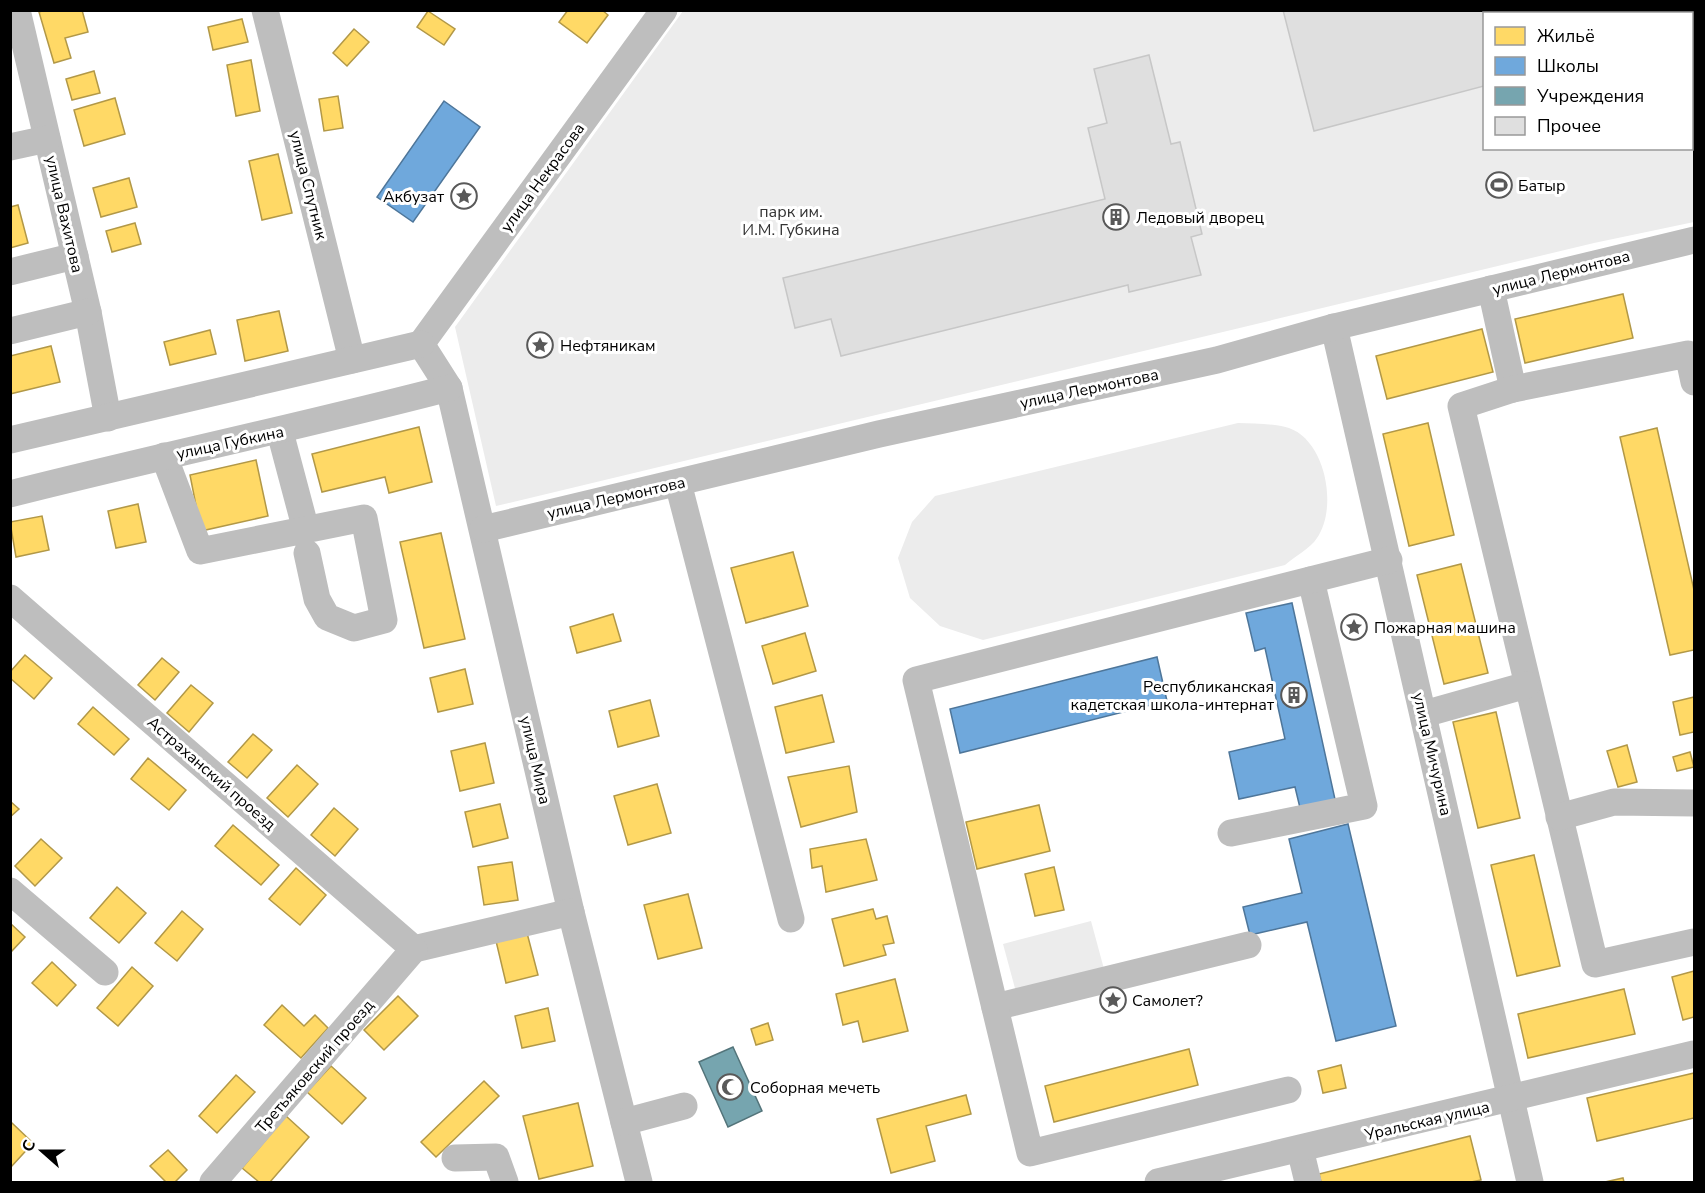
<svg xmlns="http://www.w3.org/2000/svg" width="1705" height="1193" font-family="'Nunito Sans',sans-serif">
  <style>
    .green { fill: #ececec; fill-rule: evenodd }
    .homes { fill: #ffd966; stroke: #b29847; stroke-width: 1.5 }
    .schools { fill: #6fa8dc; stroke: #4e769a; stroke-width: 1.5 }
    .public { fill: #76a5af; stroke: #53747a; stroke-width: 1.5 }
    .building { fill: #dfdfdf; stroke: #c7c7c7; stroke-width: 1.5 }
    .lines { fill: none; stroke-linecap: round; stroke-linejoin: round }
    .minor { stroke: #bebebe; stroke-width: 27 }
    .labels { text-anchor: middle; stroke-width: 6; stroke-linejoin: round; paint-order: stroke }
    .street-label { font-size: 16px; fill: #000; stroke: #fff }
    .poi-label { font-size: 16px; fill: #000; stroke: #fff; text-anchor: start }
    .park-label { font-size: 16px; fill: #333; stroke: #fff }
  </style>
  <rect width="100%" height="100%" fill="#fff"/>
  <!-- green -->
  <g class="green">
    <path d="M683 11H1694V222L1594 243 496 506 455 327ZM1484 14H1692V148H1484Z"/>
    <path d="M1238 423C1254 424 1274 423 1289 428 1326 441 1338 508 1317 538 1311 548 1294 557 1285 565L983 640 940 626 910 598 898 558 912 522 935 496Z"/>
    <path d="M1091 921 1104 969 1016 992 1003 944Z"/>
  </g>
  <!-- homes -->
  <g class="homes">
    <path d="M45 10H82L88 32 65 38 71 58 54 63 39 12Z"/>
    <path d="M568 10H602L608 15 587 43 559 22Z"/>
    <path d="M428 11 455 29 444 45 417 27Z"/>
    <path d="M242 19 248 42 213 50 208 27Z"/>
    <path d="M354 29 369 42 347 66 333 53Z"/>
    <path d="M251 60 260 111 236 116 227 65Z"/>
    <path d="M94 71 100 93 72 100 66 79Z"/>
    <path d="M338 96 343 128 324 131 319 99Z"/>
    <path d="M115 98 125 134 84 146 74 110Z"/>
    <path d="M278 154 292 213 262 220 249 161Z"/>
    <path d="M129 178 137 207 101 217 93 188Z"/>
    <path d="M18 205 28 243 10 248V207Z"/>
    <path d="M135 223 141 244 112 252 106 231Z"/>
    <path d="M1623 294 1633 338 1525 363 1515 319Z"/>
    <path d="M279 311 288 351 245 361 237 320Z"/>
    <path d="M1482 329 1493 372 1387 399 1376 356Z"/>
    <path d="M210 330 216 354 170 365 164 342Z"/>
    <path d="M51 346 60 382 10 394V356Z"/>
    <path d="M1428 423 1454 535 1409 546 1383 434Z"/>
    <path d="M419 427 432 482 389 493 385 477 322 492 312 454Z"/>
    <path d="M1657 428 1694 590V650L1670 655 1620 437Z"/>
    <path d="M256 460 268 516 201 531 190 475Z"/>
    <path d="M138 504 146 542 116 548 108 511Z"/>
    <path d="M42 516 49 550 16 557 10 522Z"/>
    <path d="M441 533 465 639 424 648 400 542Z"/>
    <path d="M793 552 808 606 746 623 731 568Z"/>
    <path d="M1461 564 1488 673 1444 684 1417 575Z"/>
    <path d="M613 614 621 641 577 653 570 627Z"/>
    <path d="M805 633 816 671 773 684 762 646Z"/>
    <path d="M25 655 52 678 34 699 10 678V672Z"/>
    <path d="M162 658 179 672 155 700 138 685Z"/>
    <path d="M465 669 473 704 438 712 430 678Z"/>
    <path d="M191 685 213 703 189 732 167 713Z"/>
    <path d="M822 695 834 742 786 753 775 707Z"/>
    <path d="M1694 697V732L1680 735 1673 702Z"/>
    <path d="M650 700 659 736 618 747 609 711Z"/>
    <path d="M93 707 129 739 114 755 78 724Z"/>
    <path d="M1496 712 1520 818 1478 828 1453 722Z"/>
    <path d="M253 734 272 750 247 778 228 762Z"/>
    <path d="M485 743 494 783 460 791 451 751Z"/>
    <path d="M1627 745 1637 782 1618 787 1607 751Z"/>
    <path d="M1690 752 1694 767 1677 771 1673 757Z"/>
    <path d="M148 758 186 790 169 810 131 779Z"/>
    <path d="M297 765 318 784 288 817 267 798Z"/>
    <path d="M849 766 857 812 801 827 788 777Z"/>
    <path d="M657 784 671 833 628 845 614 796Z"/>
    <path d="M10 801 19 809 10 817Z"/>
    <path d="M500 804 508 838 473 847 465 812Z"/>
    <path d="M1039 805 1050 851 977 869 966 822Z"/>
    <path d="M334 808 358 829 335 856 311 835Z"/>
    <path d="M233 825 279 865 261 885 215 846Z"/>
    <path d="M41 839 62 858 35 886 15 866Z"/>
    <path d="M866 839 877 880 826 892 822 866 812 868 810 849Z"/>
    <path d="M1534 855 1560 966 1517 976 1491 865Z"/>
    <path d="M512 862 518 900 484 905 478 867Z"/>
    <path d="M1054 867 1064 910 1035 916 1025 874Z"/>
    <path d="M296 868 326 895 300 925 269 899Z"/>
    <path d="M117 887 146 913 119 943 90 918Z"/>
    <path d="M688 894 702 948 658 959 644 905Z"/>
    <path d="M873 909 876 919 887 916 894 943 883 945 886 955 844 966 832 919Z"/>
    <path d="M182 911 203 929 177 961 155 943Z"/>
    <path d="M10 923 25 937 10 953Z"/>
    <path d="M527 933 538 975 506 983 496 941Z"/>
    <path d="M52 962 76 985 57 1006 32 983Z"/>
    <path d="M132 967 153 986 118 1026 97 1008Z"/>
    <path d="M1694 971V1017L1683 1020 1672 977Z"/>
    <path d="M895 979 908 1031 863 1042 858 1021 843 1025 836 994Z"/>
    <path d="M1624 989 1635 1034 1528 1058 1518 1014Z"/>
    <path d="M398 996 418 1016 384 1050 364 1030Z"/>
    <path d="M282 1005 304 1026 315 1015 328 1028 301 1058 264 1025Z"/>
    <path d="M548 1008 555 1041 522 1048 515 1016Z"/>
    <path d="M768 1023 773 1040 756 1045 751 1029Z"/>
    <path d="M1189 1049 1198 1085 1054 1122 1045 1086Z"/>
    <path d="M1341 1065 1346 1088 1323 1093 1318 1071Z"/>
    <path d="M331 1066 366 1098 342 1124 307 1092Z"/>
    <path d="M1694 1073V1118L1597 1141 1587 1098Z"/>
    <path d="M236 1075 255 1092 217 1133 199 1116Z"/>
    <path d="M484 1081 499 1096 436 1157 421 1142Z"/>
    <path d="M966 1095 971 1114 926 1126 935 1161 891 1173 877 1119Z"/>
    <path d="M578 1103 593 1166 539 1179 523 1116Z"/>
    <path d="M286 1116 309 1137 270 1182H259L242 1168Z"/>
    <path d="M12 1123 33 1143 10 1168V1125Z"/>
    <path d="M1470 1136 1481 1180 1471 1182H1321L1319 1174Z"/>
    <path d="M168 1150 187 1170 175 1182H166L150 1166Z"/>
    <path d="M1623 1178 1624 1182H1605Z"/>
  </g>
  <!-- schools -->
  <g class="schools">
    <path d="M444 101 480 127 413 222 377 197Z"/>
    <path d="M1292 603 1336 804 1301 812 1295 787 1239 799 1229 752 1285 739 1265 648 1255 651 1246 613Z"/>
    <path d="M1157 657 1167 701 960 753 950 709Z"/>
    <path d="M1348 824 1396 1026 1336 1041 1307 922 1250 935 1243 907 1302 893 1289 839Z"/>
  </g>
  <!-- public -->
  <path class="public" d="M733 1047 762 1111 728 1127 699 1062Z"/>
  <!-- building -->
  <g class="building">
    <path d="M1283 10H1553L1554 14H1484V86L1314 131Z"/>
    <path d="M1662 10H1694V108L1692 109V14H1650Z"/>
    <path d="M1149 55 1171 144 1180 142 1202 234 1191 237 1201 275 1129 292 1128 285 841 356 831 319 795 328 783 278 1105 199 1088 128 1107 123 1094 69Z"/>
  </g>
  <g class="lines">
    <!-- minor -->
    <g class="minor">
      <path d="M17 10 88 312 108 418"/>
      <path d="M265 10 352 360"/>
      <path d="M10 147 47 139"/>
      <path d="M10 272 75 256"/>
      <path d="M1491 289 1513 389"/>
      <path d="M1334 327 1530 1182"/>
      <path d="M10 331 88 312"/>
      <path d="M421 344 449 388 571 912 639 1182"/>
      <path d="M421 344 664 10"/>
      <path d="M1694 382 1688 354 1513 389 1461 406 1595 964 1694 942"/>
      <path d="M280 432 306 530"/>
      <path d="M10 440 421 344"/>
      <path d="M164 456 200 551 364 518 384 620 354 628 327 617 317 599 307 553"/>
      <path d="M678 483 791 919"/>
      <path d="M10 494C156 457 303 426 449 388"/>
      <path d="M483 529 879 434 1217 360 1334 327 1694 240"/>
      <path d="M10 598 414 949"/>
      <path d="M1424 714 1527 685"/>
      <path d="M1559 817 1614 802 1694 803"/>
      <path d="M1231 833 1364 806 1311 580"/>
      <path d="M10 891 105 972"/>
      <path d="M414 949 571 912"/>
      <path d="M995 1007 1248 945"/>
      <path d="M1288 1090 1030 1153 916 680 1389 560"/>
      <path d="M624 1122 684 1106"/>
      <path d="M1300 1149 1308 1182"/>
      <path d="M455 1158 496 1157 505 1182"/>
      <path d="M213 1182 414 949"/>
      <path d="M1158 1182 1694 1054"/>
    </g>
  </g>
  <!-- icons -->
  <defs>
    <g id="stadium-ring" transform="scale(1.35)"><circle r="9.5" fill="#fff" stroke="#595959" stroke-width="1.5"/><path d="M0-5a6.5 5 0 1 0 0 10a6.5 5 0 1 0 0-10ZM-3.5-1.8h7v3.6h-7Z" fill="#595959"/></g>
    <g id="sight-ring" transform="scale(1.35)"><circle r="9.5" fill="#fff" stroke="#595959" stroke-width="1.5"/><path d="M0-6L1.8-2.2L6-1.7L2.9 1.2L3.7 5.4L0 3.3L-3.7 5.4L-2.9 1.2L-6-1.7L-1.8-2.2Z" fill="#595959"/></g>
    <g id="building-ring" transform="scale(1.35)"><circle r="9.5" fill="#fff" stroke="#595959" stroke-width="1.5"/><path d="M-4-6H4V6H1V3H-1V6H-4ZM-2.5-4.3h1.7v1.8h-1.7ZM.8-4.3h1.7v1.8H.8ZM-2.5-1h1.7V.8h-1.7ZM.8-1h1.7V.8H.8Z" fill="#595959"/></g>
    <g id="mosque-ring" transform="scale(1.35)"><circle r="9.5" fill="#fff" stroke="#595959" stroke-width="1.5"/><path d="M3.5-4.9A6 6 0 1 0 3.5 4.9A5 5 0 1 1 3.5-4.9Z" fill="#595959"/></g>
  </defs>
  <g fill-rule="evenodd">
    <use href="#stadium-ring" x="1499" y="185"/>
    <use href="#sight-ring" x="464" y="196"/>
    <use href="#building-ring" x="1116" y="217"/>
    <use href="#sight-ring" x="540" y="345"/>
    <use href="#sight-ring" x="1354" y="627"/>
    <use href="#building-ring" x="1294" y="695"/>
    <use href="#sight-ring" x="1113" y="1000"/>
    <use href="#mosque-ring" x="730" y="1087"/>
  </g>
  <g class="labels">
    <!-- street labels -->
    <g class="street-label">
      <text transform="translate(542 177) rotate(-54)" y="6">улица Некрасова</text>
      <text transform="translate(309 185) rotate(76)" y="6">улица Спутник</text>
      <text transform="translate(65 214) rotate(77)" y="6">улица Вахитова</text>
      <text transform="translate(1561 272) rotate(-14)" y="6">улица Лермонтова</text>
      <text transform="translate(1089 388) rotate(-12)" y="6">улица Лермонтова</text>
      <text transform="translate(230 442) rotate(-12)" y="6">улица Губкина</text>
      <text transform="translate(616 497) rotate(-13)" y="6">улица Лермонтова</text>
      <text transform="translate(1433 754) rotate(77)" y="6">улица Мичурина</text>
      <text transform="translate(536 760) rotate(77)" y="6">улица Мира</text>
      <text transform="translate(212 773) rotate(41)" y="6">Астраханский проезд</text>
      <text transform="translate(314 1066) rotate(-49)" y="6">Третьяковский проезд</text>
      <text transform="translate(1427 1120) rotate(-13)" y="6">Уральская улица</text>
    </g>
    <!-- poi labels -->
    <g class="poi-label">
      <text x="1518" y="191">Батыр</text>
      <text x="444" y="202" text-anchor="end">Акбузат</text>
      <text x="1136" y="223">Ледовый дворец</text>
      <text x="560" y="351">Нефтяникам</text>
      <text x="1374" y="633">Пожарная машина</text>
      <text x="1274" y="692" text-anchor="end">Республиканская<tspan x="1274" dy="18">кадетская школа-интернат</tspan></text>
      <text x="1132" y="1006">Самолет?</text>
      <text x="750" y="1093">Соборная мечеть</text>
    </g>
    <!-- park labels -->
    <g class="park-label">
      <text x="791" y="217">парк им.<tspan x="791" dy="18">И.М. Губкина</tspan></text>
    </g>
  </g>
  <!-- border -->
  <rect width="1705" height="1193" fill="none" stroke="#000000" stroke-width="24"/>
  <!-- legend -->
  <rect x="1483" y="12" width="210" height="138" fill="#ffffff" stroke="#999999" stroke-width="1.5"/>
  <rect x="1495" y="27" width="30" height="18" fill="#ffd966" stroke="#999999" stroke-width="1.5"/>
  <text x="1537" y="42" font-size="18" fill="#000000">Жильё</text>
  <rect x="1495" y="57" width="30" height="18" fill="#6fa8dc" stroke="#999999" stroke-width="1.5"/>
  <text x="1537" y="72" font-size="18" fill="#000000">Школы</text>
  <rect x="1495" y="87" width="30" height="18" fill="#76a5af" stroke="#999999" stroke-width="1.5"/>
  <text x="1537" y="102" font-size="18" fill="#000000">Учреждения</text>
  <rect x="1495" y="117" width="30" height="18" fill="#dfdfdf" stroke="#999999" stroke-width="1.5"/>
  <text x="1537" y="132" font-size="18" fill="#000000">Прочее</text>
  <!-- north arrow -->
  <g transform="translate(42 1151) rotate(291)" stroke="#ffffff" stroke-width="4.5" paint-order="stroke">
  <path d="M0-4.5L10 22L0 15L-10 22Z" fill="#000000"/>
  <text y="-9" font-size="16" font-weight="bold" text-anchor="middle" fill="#000000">С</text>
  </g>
</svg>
